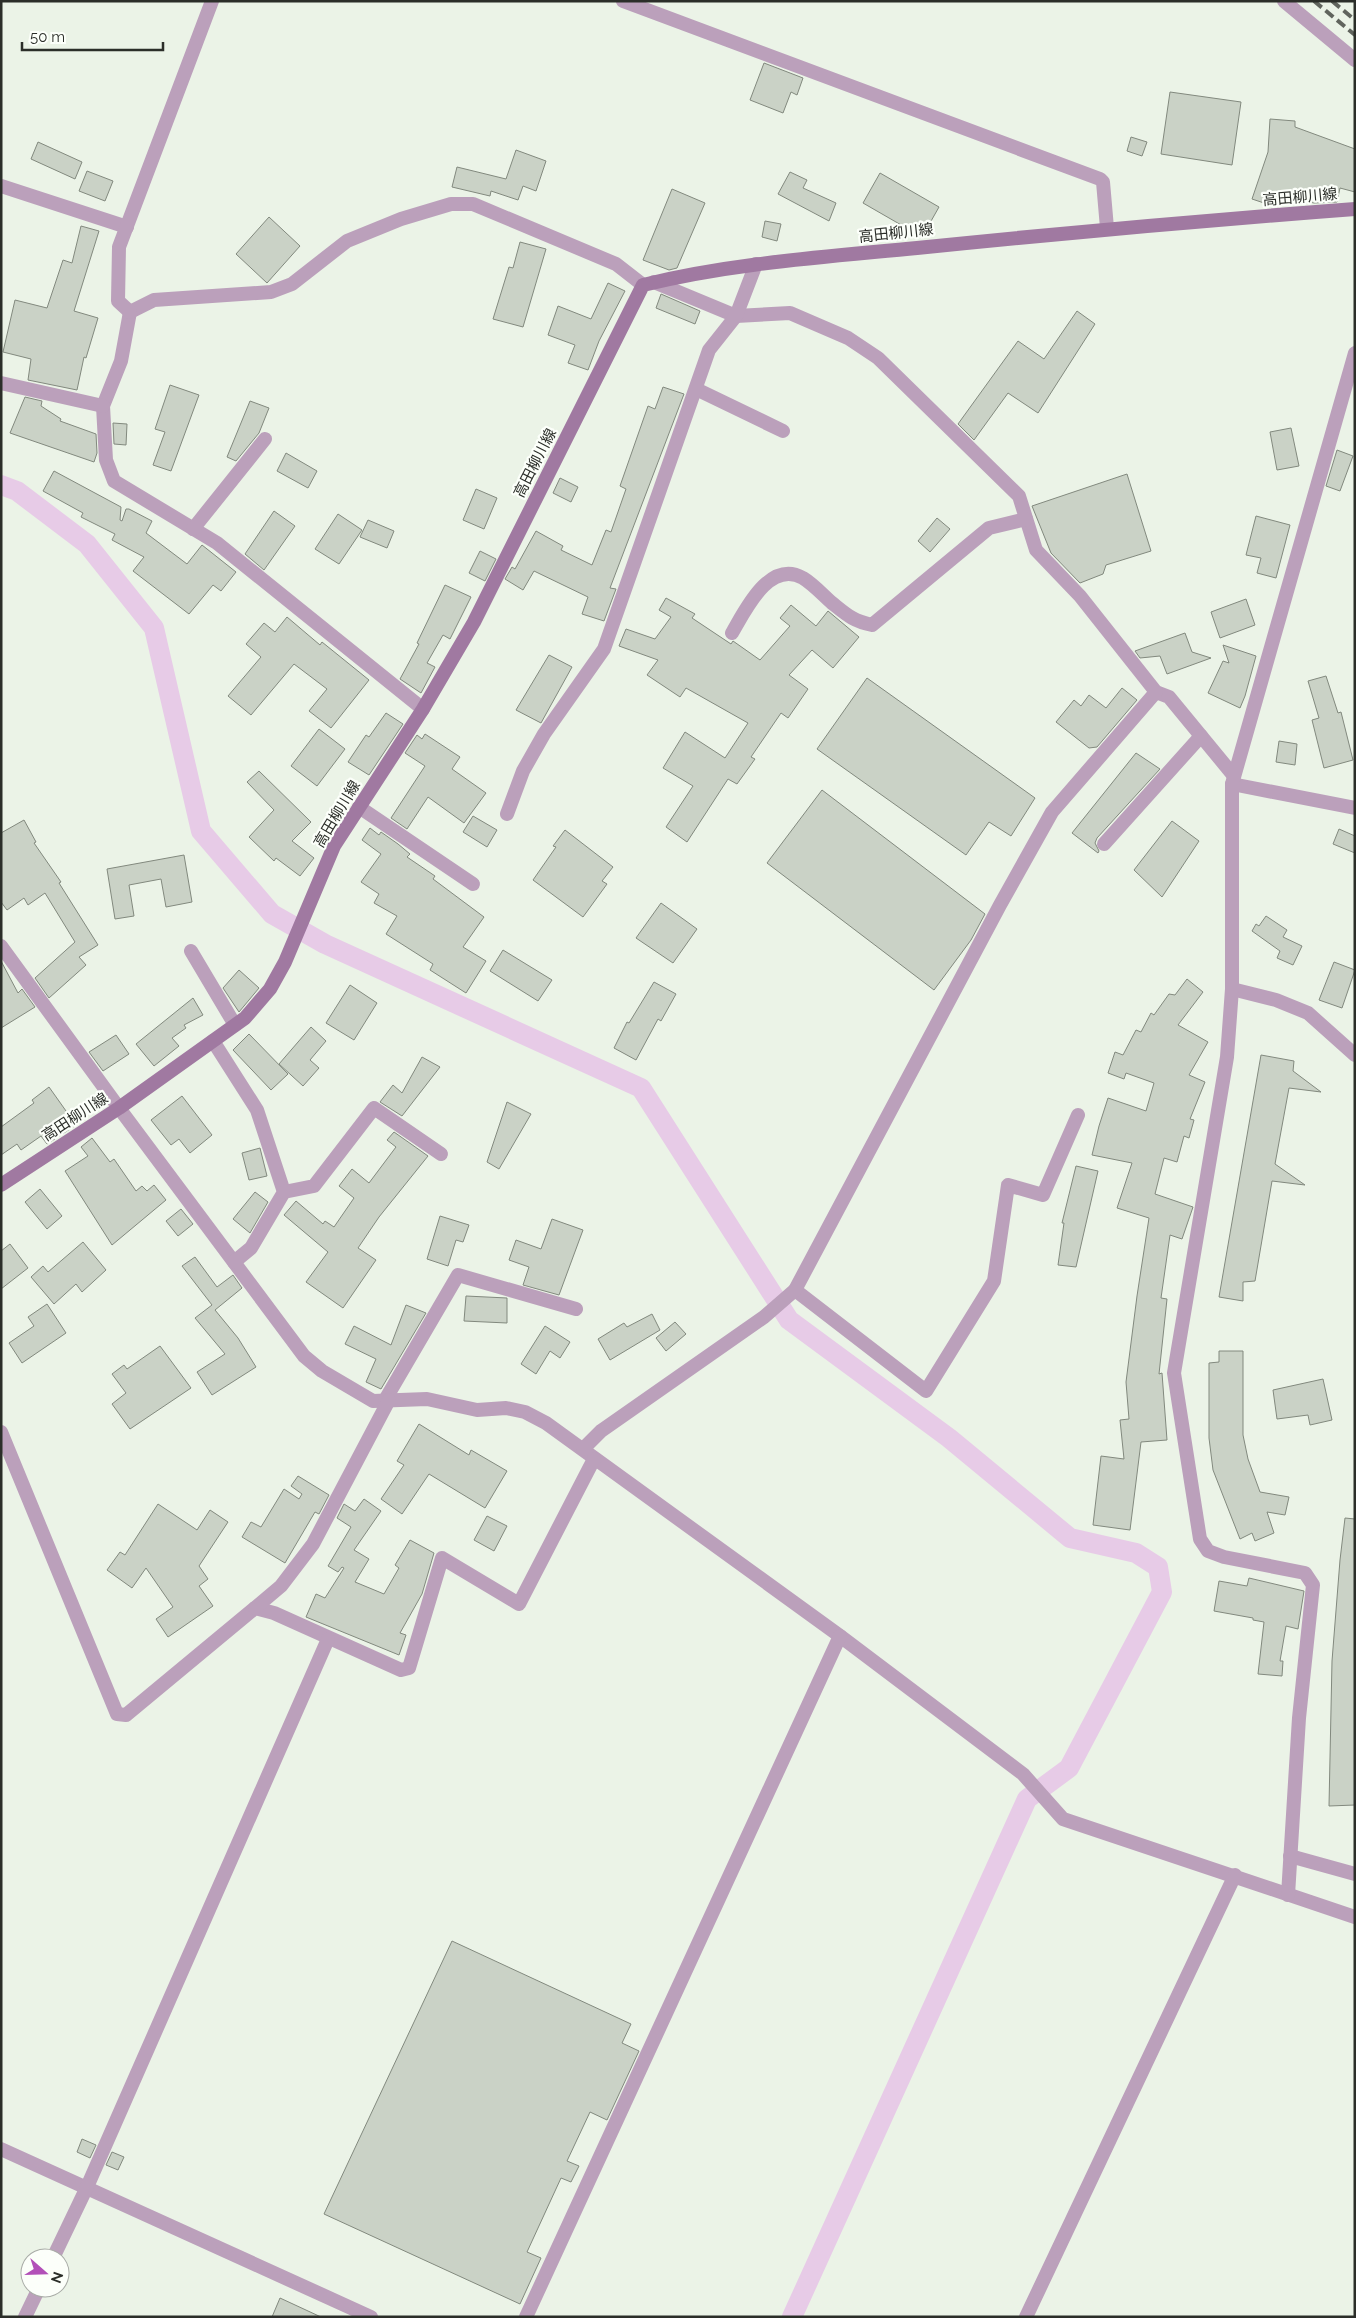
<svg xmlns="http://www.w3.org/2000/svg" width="1356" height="2318" font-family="Raleway,'Noto Sans JP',sans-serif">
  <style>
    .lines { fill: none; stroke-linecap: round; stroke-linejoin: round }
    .canal { stroke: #e7cbe7; stroke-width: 20 }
    .building { fill: #cad2c6; stroke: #82897e }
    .minor { stroke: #bba0bb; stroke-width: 14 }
    .secondary { stroke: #a079a1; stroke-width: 14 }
    .rail { stroke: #60645d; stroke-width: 4; stroke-dasharray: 10 5; stroke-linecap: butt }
    .labels { text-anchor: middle; stroke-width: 4.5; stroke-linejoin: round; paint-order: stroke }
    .street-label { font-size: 15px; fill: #2b2e29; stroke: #fcfffa }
  </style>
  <rect width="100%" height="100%" fill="#ebf3e7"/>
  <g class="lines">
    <!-- canal -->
    <path class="canal" d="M1 485 17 491 87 544 154 628 201 831 272 914 325 944 641 1088 789 1320 949 1438 1070 1538 1136 1553 1158 1567 1162 1592 1069 1768 1027 1799 792 2317"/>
  </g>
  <!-- building -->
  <g class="building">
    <path d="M764 63 803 78 797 95 791 92 783 113 750 100Z"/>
    <path d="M1170 92 1241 102 1232 165 1161 154Z"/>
    <path d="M1270 119 1295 121V127L1355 149V192L1340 188 1337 202 1314 203 1280 196 1278 201 1269 198 1267 204 1252 199 1268 152Z"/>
    <path d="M1131 137 1147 142 1142 156 1127 151Z"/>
    <path d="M38 142 82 162 75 179 31 159Z"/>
    <path d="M516 150 546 161 536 191 523 186 518 200 491 191 490 196 452 187 457 167 506 179Z"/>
    <path d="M87 171 113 181 105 201 79 191Z"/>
    <path d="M790 172 807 180 803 188 836 203 829 221 778 194Z"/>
    <path d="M880 173 939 207 922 237 863 203Z"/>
    <path d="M672 189 705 203 677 268 669 270 643 260Z"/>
    <path d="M269 217 300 246 267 283 236 254Z"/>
    <path d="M765 221 781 224 777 241 762 237Z"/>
    <path d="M81 226 99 231 74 311 98 318 86 358 84 357 77 390 28 380 31 359 3 352 15 300 47 308 63 260 72 263Z"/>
    <path d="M520 242 546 249 523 327 493 319 509 267 513 268Z"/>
    <path d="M608 283 625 291 599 341 588 370 568 363 575 345 548 335 558 306 591 319Z"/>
    <path d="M661 294 700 311 695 324 656 308Z"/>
    <path d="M1077 311 1095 324 1038 413 1008 393 974 440 958 424 1018 341 1044 359Z"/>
    <path d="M170 385 199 395 171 471 153 465 165 432 155 429Z"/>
    <path d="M663 387 684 394 610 588 616 589 604 621 582 614 588 597 534 571 523 590 505 579 512 567 515 569 536 531 563 546 561 550 592 565 606 530 611 532 626 489 620 486 648 406 655 409Z"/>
    <path d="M25 397 42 401 41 406 61 419 60 421 96 434 97 453 94 462 10 433Z"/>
    <path d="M250 401 269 408 259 433 236 461 227 457Z"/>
    <path d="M113 423 127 424 126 445 114 444Z"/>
    <path d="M1291 428 1299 466 1277 470 1270 432Z"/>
    <path d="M1337 450 1353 456 1340 491 1326 486Z"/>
    <path d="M286 453 317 471 308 488 277 471Z"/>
    <path d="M54 471 121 507 120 520 122 521 126 509H129L152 521 146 533 187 564 202 545 236 572 221 591 213 585 189 614 133 571 144 557 112 540 115 534 81 517 83 513 43 491Z"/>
    <path d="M1127 474 1151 551 1106 565 1103 574 1080 583 1051 553 1032 506Z"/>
    <path d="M560 478 578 487 571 502 553 493Z"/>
    <path d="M476 489 497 498 484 529 463 520Z"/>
    <path d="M274 511 295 526 264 570 245 554Z"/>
    <path d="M338 514 362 530 339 564 315 549Z"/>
    <path d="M1256 516 1290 525 1276 578 1257 573 1261 558 1246 555Z"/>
    <path d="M937 518 950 529 930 552 918 541Z"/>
    <path d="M368 520 394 531 387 548 360 537Z"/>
    <path d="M480 551 496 559 485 581 469 573Z"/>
    <path d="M445 585 471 597 450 639 443 635 427 663 435 667 421 693 400 679 419 644 417 643Z"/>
    <path d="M666 598 695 614 692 618 731 644 733 641 760 660 790 626 780 618 791 605 816 626 828 611 859 637 833 668 812 650 789 675 808 689 788 718 781 713 751 757 755 759 737 784 728 779 687 842 666 827 693 786 663 768 685 732 725 758 748 723 686 688 680 697 647 675 658 660 619 646 626 629 655 639 671 617 659 610Z"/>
    <path d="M1246 599 1255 625 1220 638 1211 612Z"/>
    <path d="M287 617 320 645 322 642 369 680 331 728 309 711 327 689 294 664 251 715 228 696 261 657 246 644 264 623 275 632Z"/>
    <path d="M1185 633 1192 652 1211 658 1167 674 1160 656 1140 658 1135 651Z"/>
    <path d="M1223 645 1256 656 1245 696 1240 708 1208 693 1223 661 1229 663Z"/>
    <path d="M549 655 572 667 541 723 516 710Z"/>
    <path d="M1326 676 1338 713 1341 712 1353 760 1324 768 1312 720 1319 718 1308 681Z"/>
    <path d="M867 678 1035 798 1011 836 989 822 966 855 817 749Z"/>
    <path d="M1122 688 1137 700 1097 747 1089 748 1056 722 1074 700 1081 706 1089 695 1106 708Z"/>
    <path d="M386 713 403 724 369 775 348 762 366 735 369 737Z"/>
    <path d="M319 729 345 749 317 786 291 766Z"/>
    <path d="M425 734 460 757 452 769 486 793 464 823 428 797 407 829 391 818 425 766 405 753 417 735 422 739Z"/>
    <path d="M1279 741 1297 744 1295 765 1276 762Z"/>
    <path d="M1136 753 1160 769 1097 838 1095 843 1099 851 1098 853 1072 833Z"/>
    <path d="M259 771 311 822 292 841 314 858 300 876 276 858 274 861 249 837 274 810 247 782Z"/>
    <path d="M822 790 985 914 971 940 934 990 767 863Z"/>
    <path d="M473 816 497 830 487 847 463 832Z"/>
    <path d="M24 820 36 842 34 843 61 882 59 883 98 945 79 957 86 965 49 998 35 978 75 942 45 893 28 905 24 898 7 910 1 902V833Z"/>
    <path d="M1172 821 1199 841 1162 897 1134 870Z"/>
    <path d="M370 828 379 835 381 832 398 844 410 854 407 857 435 876 433 879 484 917 463 947 486 961 466 993 430 970 433 964 386 934 397 916 374 903 379 894 361 882 381 854 362 840Z"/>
    <path d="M1339 829 1355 836V853L1333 844Z"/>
    <path d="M565 830 613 867 602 881 607 884 583 917 533 880 556 847 553 846Z"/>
    <path d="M184 855 192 902 166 907 161 879 129 885 134 916 115 919 107 869Z"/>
    <path d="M661 903 697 929 673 963 636 938Z"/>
    <path d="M1266 916 1287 930 1283 937 1302 946 1293 965 1277 958 1280 951 1252 931 1256 924 1259 926Z"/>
    <path d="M503 950 552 980 538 1001 490 971Z"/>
    <path d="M1 961 18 993 22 989 35 1007 1 1028Z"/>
    <path d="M1334 962 1355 970 1342 1008 1319 1000Z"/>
    <path d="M239 970 259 988 239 1012 223 988Z"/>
    <path d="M1187 979 1203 992 1178 1025 1208 1042 1189 1075 1205 1082 1190 1119 1194 1120 1189 1138 1184 1136 1177 1162 1164 1158 1155 1194 1193 1207 1182 1239 1170 1235 1161 1298 1167 1299 1159 1374 1162 1373 1167 1440 1141 1442 1130 1530 1093 1525 1101 1456 1124 1459 1120 1420 1129 1419 1126 1382 1137 1296 1149 1218 1117 1208 1132 1163 1092 1155 1099 1126 1108 1098 1146 1111 1154 1083 1126 1073 1124 1079 1108 1073 1115 1052 1123 1055 1136 1030 1141 1032 1151 1013 1154 1015 1169 994 1175 995Z"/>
    <path d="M654 982 676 994 661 1021 658 1019 636 1060 614 1048 627 1022 629 1023Z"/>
    <path d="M350 985 377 1003 354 1040 326 1023Z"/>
    <path d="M193 998 203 1015 184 1025 186 1028 172 1038 179 1046 154 1066 136 1044Z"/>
    <path d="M311 1027 326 1041 310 1060 319 1068 303 1086 279 1064Z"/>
    <path d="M249 1034 288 1074 271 1090 233 1050Z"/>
    <path d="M116 1035 129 1054 103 1071 89 1052Z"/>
    <path d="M1261 1055 1294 1061 1293 1071 1321 1092 1289 1088 1275 1164 1305 1185 1272 1181 1255 1281 1243 1282V1301L1219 1297Z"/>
    <path d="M422 1057 440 1067 402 1116 380 1102 393 1085 402 1093Z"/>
    <path d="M49 1087 76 1125 47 1144 41 1136 21 1150 17 1144 1 1155V1127L34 1103 32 1100Z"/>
    <path d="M182 1096 212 1135 190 1153 179 1139 171 1145 151 1120Z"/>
    <path d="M507 1102 531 1114 499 1169 487 1162Z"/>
    <path d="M394 1132 428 1156 379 1217 358 1248 376 1260 343 1308 306 1282 328 1252 284 1215 296 1201 323 1224 325 1221 334 1227 354 1198 339 1186 352 1169 369 1183 396 1147 387 1140Z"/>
    <path d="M92 1138 110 1162 114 1159 136 1191 142 1186 147 1191 154 1185 166 1200 112 1245 65 1171 88 1156 81 1147Z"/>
    <path d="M260 1148 267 1176 249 1180 242 1153Z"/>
    <path d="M1076 1166 1098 1171 1076 1267 1058 1265 1064 1223H1062Z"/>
    <path d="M40 1189 62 1216 47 1229 25 1202Z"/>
    <path d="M255 1192 268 1202 250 1233 233 1219Z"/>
    <path d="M181 1209 193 1224 178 1236 166 1221Z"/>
    <path d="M440 1216 469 1225 463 1242 456 1240 448 1266 427 1259Z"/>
    <path d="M552 1219 583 1230 559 1295 523 1285 529 1267 509 1260 516 1240 541 1249Z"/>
    <path d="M83 1242 106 1270 82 1292 76 1284 54 1304 31 1277 43 1266 48 1272Z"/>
    <path d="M10 1244 28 1268 1 1289V1251Z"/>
    <path d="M195 1257 217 1287 233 1275 242 1288 215 1310 238 1338 256 1367 212 1395 197 1372 225 1354 195 1318 212 1305 182 1266Z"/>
    <path d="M466 1296 507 1298V1323L464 1321Z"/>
    <path d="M47 1304 66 1333 22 1363 9 1343 34 1326 28 1317Z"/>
    <path d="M406 1305 426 1313 381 1389 366 1382 376 1359 345 1344 354 1326 391 1345Z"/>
    <path d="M652 1314 660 1330 610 1360 598 1339 624 1323 627 1327Z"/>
    <path d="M675 1322 686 1334 666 1351 656 1338Z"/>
    <path d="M545 1326 570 1342 560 1358 550 1351 536 1374 521 1364Z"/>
    <path d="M160 1346 191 1388 130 1429 112 1404 126 1393 112 1374 124 1365 127 1369Z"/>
    <path d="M1219 1351H1243V1435L1248 1459 1260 1492 1289 1497 1285 1515 1267 1512 1274 1533 1255 1541 1252 1533 1240 1539 1213 1470 1209 1438V1363L1219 1362Z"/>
    <path d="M1323 1379 1332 1420 1310 1425 1308 1415 1277 1419 1273 1390Z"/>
    <path d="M419 1424 469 1455 471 1450 507 1471 485 1508 429 1474 402 1514 381 1499 404 1465 397 1461Z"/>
    <path d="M298 1476 329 1495 319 1514 315 1512 285 1563 242 1537 251 1522 261 1527 284 1489 299 1499 302 1494 291 1486Z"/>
    <path d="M364 1499 381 1511 354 1550 369 1559 355 1582 384 1594 399 1568 395 1565 410 1540 434 1553 422 1594 400 1633 406 1635 399 1655 306 1617 316 1594 325 1598 344 1568 342 1567 338 1572 328 1566 351 1527 337 1518 344 1504 355 1511Z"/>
    <path d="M158 1504 197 1530 210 1510 228 1522 199 1566 208 1579 199 1586 213 1606 168 1637 156 1619 173 1607 146 1568 132 1588 107 1570 120 1552 125 1555Z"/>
    <path d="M487 1516 507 1526 494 1551 474 1540Z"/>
    <path d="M1345 1518 1355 1519V1805L1329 1806 1332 1661 1340 1560Z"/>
    <path d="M1249 1578 1304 1591 1298 1629 1286 1626 1280 1661H1283L1282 1676 1258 1674 1264 1622 1253 1620V1618L1214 1611 1219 1581 1247 1586Z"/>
    <path d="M452 1941 631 2024 622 2043 639 2051 607 2120 590 2112 567 2161 579 2166 571 2182 561 2178 527 2252 541 2258 520 2304 324 2214Z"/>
    <path d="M82 2139 96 2145 90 2158 77 2152Z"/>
    <path d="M112 2152 124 2157 118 2170 106 2165Z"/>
    <path d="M280 2298 321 2317H272Z"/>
  </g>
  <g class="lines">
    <!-- minor -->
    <g class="minor">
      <path d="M623 1 1100 179 1103 182 1107 228"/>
      <path d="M1284 1 1355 60"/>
      <path d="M1 186 127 227"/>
      <path d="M654 282 736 316 790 313 848 338 878 358 1019 496 1036 550 1080 596 1156 692 1169 697 1234 776"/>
      <path d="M130 312 121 361 103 406 106 460 114 481 217 543 423 709"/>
      <path d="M130 312 154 300 271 292 292 284 347 241 401 219 451 204H473L616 264 643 285"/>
      <path d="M130 312 118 301 119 247 212 1"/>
      <path d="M1 383 103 406"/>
      <path d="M696 389 783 431"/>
      <path d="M193 529 265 439"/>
      <path d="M732 633C745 611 769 559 803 578 813 584 823 595 832 603 847 615 853 621 872 625L989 528 1026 519"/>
      <path d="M1232 784 1355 808"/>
      <path d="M359 807 473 884"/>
      <path d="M507 814 523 771 544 734 604 649 709 350 736 316 756 264"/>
      <path d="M1104 844 1201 736"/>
      <path d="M1 946 119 1108 304 1356 322 1371 373 1401 427 1399 477 1410 506 1408 525 1412 546 1423 840 1636 1023 1774 1063 1819 1355 1917"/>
      <path d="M191 951 235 1025"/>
      <path d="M1232 989 1276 1000 1308 1013 1355 1055"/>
      <path d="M213 1041 257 1110 284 1192 251 1248 234 1262"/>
      <path d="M284 1192 314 1186 374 1108 441 1154"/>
      <path d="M795 1290 926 1391 994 1281 1008 1185 1043 1195 1078 1115"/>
      <path d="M385 1400 458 1275 576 1309"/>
      <path d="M1 1432 117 1714 126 1715 255 1608 274 1613 401 1670 409 1668 442 1558 519 1604 594 1459"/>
      <path d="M583 1449 601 1431 764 1317 795 1290 1000 905 1052 812 1156 692"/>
      <path d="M255 1608 281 1586 313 1544 389 1400"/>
      <path d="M1290 1856 1355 1874"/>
      <path d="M1288 1895 1299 1718 1313 1585 1305 1573 1224 1557 1208 1551 1200 1539 1174 1373 1227 1057 1232 989V784L1355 353"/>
      <path d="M1 2149 371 2317"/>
      <path d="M53 2258 87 2187 328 1639"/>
      <path d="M25 2317 39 2288"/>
      <path d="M526 2317 840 1636"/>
      <path d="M1026 2317 1235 1875"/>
    </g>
    <!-- secondary -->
    <path class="secondary" d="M1 1185 119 1108 245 1018 270 989 285 962 334 846 423 709 474 622 643 285C733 263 825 257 917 248 1063 233 1209 220 1355 209"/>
    <!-- rail -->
    <g class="rail">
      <path d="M1314 1 1355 35"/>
      <path d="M1332 1 1355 20"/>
    </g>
  </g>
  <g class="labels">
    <!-- street labels -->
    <g class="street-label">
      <text transform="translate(1300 197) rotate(-5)" y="5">高田柳川線</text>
      <text transform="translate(896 233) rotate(-6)" y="5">高田柳川線</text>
      <text transform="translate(535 463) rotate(-63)" y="5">高田柳川線</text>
      <text transform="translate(337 814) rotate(-59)" y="5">高田柳川線</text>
      <text transform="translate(75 1117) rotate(-33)" y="5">高田柳川線</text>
    </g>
  </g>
  <!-- border -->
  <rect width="1356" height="2318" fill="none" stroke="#2b2e29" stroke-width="5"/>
  <!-- north arrow -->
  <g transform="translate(45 2273) rotate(110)"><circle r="24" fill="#fcfffa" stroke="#a8aba6"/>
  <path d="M0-4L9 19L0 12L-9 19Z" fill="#b250b8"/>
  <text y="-8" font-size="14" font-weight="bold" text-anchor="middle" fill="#2b2e29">N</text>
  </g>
  <!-- scale -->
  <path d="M22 42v8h141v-8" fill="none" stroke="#2b2e29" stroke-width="2.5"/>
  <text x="30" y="42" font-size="15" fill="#2b2e29" stroke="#fcfffa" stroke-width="4" paint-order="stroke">50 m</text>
</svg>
